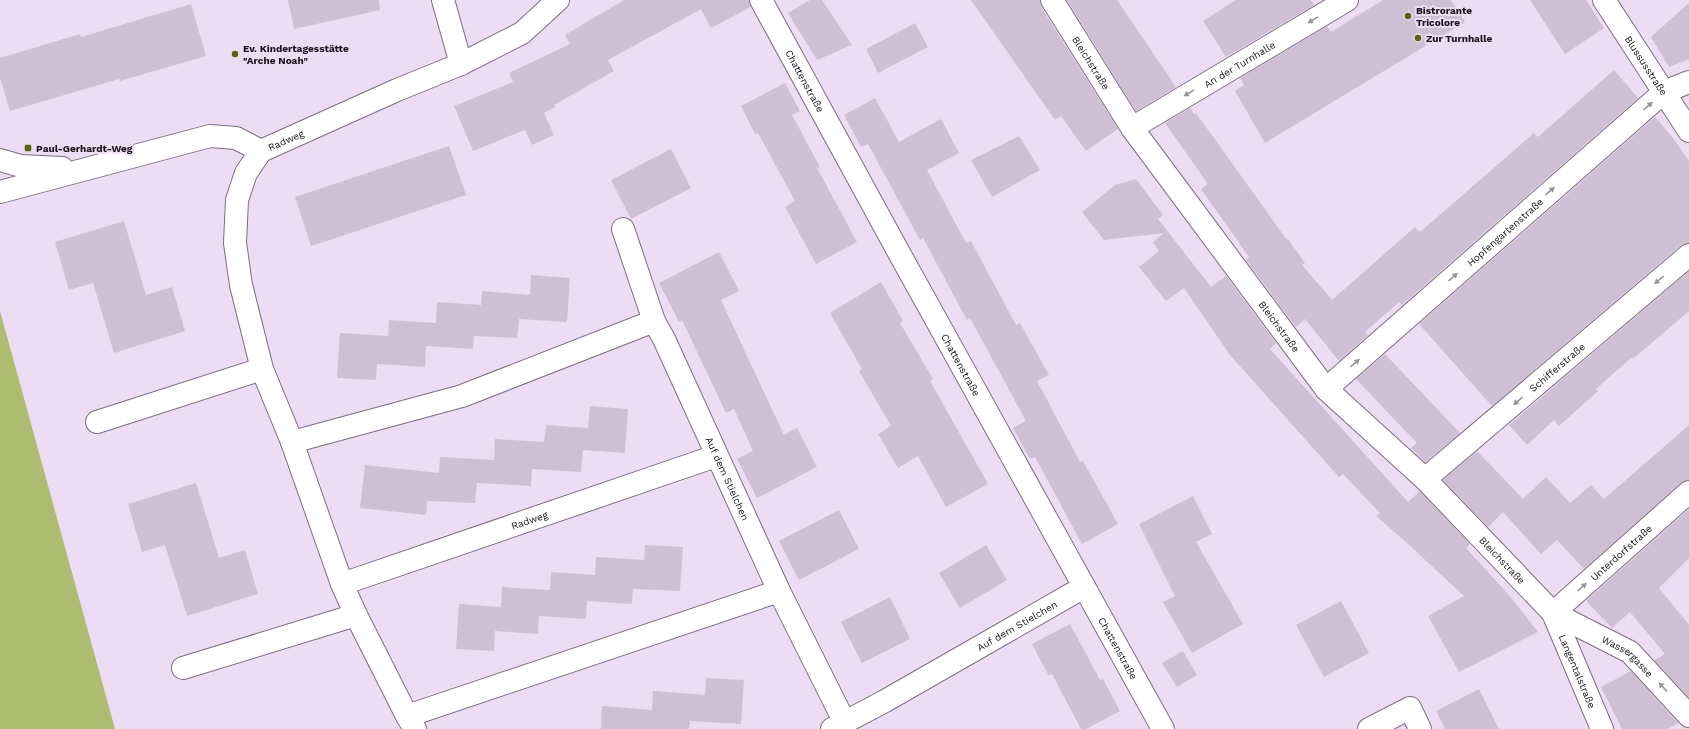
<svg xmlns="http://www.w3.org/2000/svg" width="1689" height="729" font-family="'Work Sans',sans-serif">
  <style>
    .green { fill: #adbc70 }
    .building { fill: #cebfd5 }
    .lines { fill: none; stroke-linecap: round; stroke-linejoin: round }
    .minor-casing { stroke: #7c6e82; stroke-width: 24 }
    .minor { stroke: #fff; stroke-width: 22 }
    .oneway { fill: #989599 }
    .poi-dot { fill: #586406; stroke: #edddf4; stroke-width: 1.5 }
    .labels { text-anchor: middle; stroke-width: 4; stroke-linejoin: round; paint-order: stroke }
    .poi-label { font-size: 10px; font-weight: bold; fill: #19141c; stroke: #edddf4; text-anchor: start }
    .street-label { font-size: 10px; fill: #19141c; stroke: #edddf4 }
  </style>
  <rect width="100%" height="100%" fill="#edddf4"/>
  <!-- green -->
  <path class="green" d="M0 311 115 729H0Z"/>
  <!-- building -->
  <g class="building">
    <path d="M288 0H379L380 10 294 29Z"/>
    <path d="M624 0H749L751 7 711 28 701 9 608 60 614 71 554 105 555 107 544 113 554 135 532 145 525 130 473 151 454 106 513 82 509 73 570 44 565 35Z"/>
    <path d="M810 0H822L852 45 817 60 788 13Z"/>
    <path d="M971 0H1040L1041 7 1118 129 1086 151 1061 116 1055 120Z"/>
    <path d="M1067 0H1117L1176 87 1136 111Z"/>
    <path d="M1236 0H1311L1314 5 1226 57 1203 21Z"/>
    <path d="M1383 0H1451L1465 22 1265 143 1235 91 1244 85 1240 78 1327 26 1331 32Z"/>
    <path d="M1530 0H1586L1604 28 1565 54Z"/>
    <path d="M1689 3V59L1669 67 1651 37Z"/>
    <path d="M191 4 206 56 120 81 119 79 10 111 0 78V58L80 34 81 37Z"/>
    <path d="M915 23 928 47 878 73 866 49Z"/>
    <path d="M1614 70 1638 98 1402 305 1399 302 1365 332 1368 335 1339 361 1305 319 1296 327 1246 260 1249 257 1201 189 1208 184 1165 123 1190 108 1194 114 1196 113 1287 240 1288 239 1305 263 1302 265 1332 300 1415 227 1420 232 1534 133 1538 137Z"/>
    <path d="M785 83 800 111 792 115 820 167 817 168 857 242 816 264 785 207 795 201 758 133 755 134 741 106Z"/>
    <path d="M875 98 899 142 941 119 959 153 927 170 966 243 971 241 1016 325 1020 323 1049 375 1037 381 1080 462 1083 461 1118 524 1082 544 1035 457 1030 459 1013 428 1026 421 970 318 967 320 923 238 920 240 868 144 861 147 844 115Z"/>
    <path d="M1655 117 1673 138 1689 161V243L1681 245 1492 406 1419 324Z"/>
    <path d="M1019 136 1040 170 992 197 971 160Z"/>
    <path d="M449 146 466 195 311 246 295 197Z"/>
    <path d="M671 149 691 188 631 219 611 180Z"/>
    <path d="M1136 179 1163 215 1158 219 1211 287 1226 276 1276 343 1270 349 1408 502 1420 491 1470 544 1466 548 1509 595 1538 632 1459 672 1428 616 1464 596 1406 542 1376 516 1380 513 1343 474 1339 477 1230 355 1184 288 1166 301 1139 267 1159 251 1153 242 1164 233 1104 240 1082 212 1115 185Z"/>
    <path d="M124 221 146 295 172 287 185 331 114 353 93 283 69 290 55 242Z"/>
    <path d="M719 252 739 291 721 300 784 435 797 428 817 467 757 498 737 459 753 451 734 409 726 413 682 320 679 322 659 283Z"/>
    <path d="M1689 271V311L1633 359 1632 357 1596 389 1598 391 1559 426 1554 420 1527 445 1509 425Z"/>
    <path d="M531 275 570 278 567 322 519 319 517 338 474 336 473 349 426 346 425 367 377 364 376 380 337 378 340 333 388 336 389 320 436 323 437 302 481 305 482 291 530 295Z"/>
    <path d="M881 282 903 321 900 323 933 379 930 381 988 484 946 507 918 456 898 468 878 434 891 426 859 371 862 369 830 313Z"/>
    <path d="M1385 354 1460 433 1425 462 1411 448 1417 443 1356 379Z"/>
    <path d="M590 406 628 409 625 453 583 450 581 472 532 469 531 486 477 483 475 503 427 501 426 515 360 508 365 465 439 473 440 457 494 460 495 439 544 442 546 425 588 428Z"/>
    <path d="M1689 425V480L1681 483 1584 569 1557 540 1541 554 1503 512 1488 527 1443 480 1477 451 1523 499 1546 477 1570 503 1591 485 1604 499Z"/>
    <path d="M196 483 219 558 245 550 258 594 187 616 165 545 142 552 128 504Z"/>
    <path d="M1193 496 1212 534 1196 542 1243 624 1192 653 1163 602 1175 596 1139 524Z"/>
    <path d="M1689 509V558L1659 588 1689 625V698L1654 660 1665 654 1630 612 1612 628 1586 601Z"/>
    <path d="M839 510 859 549 799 580 779 541Z"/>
    <path d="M645 545 683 547 680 591 633 589 632 604 587 601 586 619 539 616 538 634 495 631 494 651 456 649 459 604 501 607 502 587 550 590 551 572 595 575 596 557 644 560Z"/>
    <path d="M986 545 1007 580 960 608 939 573Z"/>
    <path d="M890 597 910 639 862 663 841 622Z"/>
    <path d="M1341 601 1369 653 1324 677 1296 625Z"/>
    <path d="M1070 624 1100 680 1103 679 1120 711 1086 729H1081L1052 674 1049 676 1032 644Z"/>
    <path d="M1183 651 1197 675 1177 687 1162 663Z"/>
    <path d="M1631 671 1678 723 1668 729H1622L1601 687Z"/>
    <path d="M706 678 744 680 741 724 690 721 689 729H601L602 706 652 710 653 691 705 695Z"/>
    <path d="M1479 689 1499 729H1445L1436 711Z"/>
  </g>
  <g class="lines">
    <!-- minor casing -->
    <g class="minor-casing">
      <g id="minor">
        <path d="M443 0 461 64"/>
        <path id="s1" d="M761 0 898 251 1163 729"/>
        <path id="s2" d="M1052 0 1132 128 1326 389 1425 479 1553 613 1630 652 1689 716"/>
        <path id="s3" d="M1604 0 1689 131"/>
        <path id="s4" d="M1132 128 1347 0"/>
        <path d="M0 160 21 166 62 168"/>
        <path d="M0 192 210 136 236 138 261 151"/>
        <path id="s5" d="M623 229 654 321 664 339 779 591 845 723"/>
        <path id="s6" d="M1326 389 1664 92 1689 82"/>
        <path d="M97 422 262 369"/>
        <path d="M292 442 462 396 654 321"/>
        <path id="s7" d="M1425 479 1689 255"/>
        <path id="s8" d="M342 584 716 456"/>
        <path id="s9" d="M1553 613 1689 492"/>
        <path id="s10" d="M1553 613 1602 729"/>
        <path d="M183 668 356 615"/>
        <path d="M407 716 779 591"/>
        <path id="s11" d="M415 729 407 716 356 615 342 584 292 442 262 369 241 285 235 243 237 200 246 173 261 151 397 90 461 64 522 33 558 0"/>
        <path id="s12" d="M832 729 885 701 1084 587"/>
        <path d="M1369 729 1410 708 1420 729"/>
      </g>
    </g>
    <!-- minor -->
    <use href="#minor" class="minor"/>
  </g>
  <!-- one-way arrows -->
  <defs><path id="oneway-solid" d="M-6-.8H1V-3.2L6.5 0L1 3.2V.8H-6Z"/></defs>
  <g class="oneway">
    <use href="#oneway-solid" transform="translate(1313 20) rotate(149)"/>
    <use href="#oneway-solid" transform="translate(1189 93) rotate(149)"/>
    <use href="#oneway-solid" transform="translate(1648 106) rotate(-41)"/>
    <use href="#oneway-solid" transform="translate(1550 191) rotate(-41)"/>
    <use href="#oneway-solid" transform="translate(1453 277) rotate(-41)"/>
    <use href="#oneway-solid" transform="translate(1659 280) rotate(140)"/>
    <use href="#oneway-solid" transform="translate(1355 363) rotate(-41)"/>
    <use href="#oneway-solid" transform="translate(1518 401) rotate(140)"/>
    <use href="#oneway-solid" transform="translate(1582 587) rotate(-42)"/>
    <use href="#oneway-solid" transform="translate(1663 687) rotate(-133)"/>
  </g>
  <!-- markers -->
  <g class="poi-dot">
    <circle cx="1408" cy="16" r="4"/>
    <circle cx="1418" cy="38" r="4"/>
    <circle cx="235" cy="54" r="4"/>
    <rect x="24" y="144" width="8" height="8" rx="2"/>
  </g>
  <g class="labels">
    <!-- poi labels -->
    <g class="poi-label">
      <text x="1416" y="14">Bistrorante<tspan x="1416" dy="12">Tricolore</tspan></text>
      <text x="1426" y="42">Zur Turnhalle</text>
      <text x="243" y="52">Ev. Kindertagesstätte<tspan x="243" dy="12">"Arche Noah"</tspan></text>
      <text x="36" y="152">Paul-Gerhardt-Weg</text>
    </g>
    <!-- street labels -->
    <g class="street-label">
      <text dy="4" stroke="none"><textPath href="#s2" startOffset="74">Bleichstraße</textPath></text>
      <text dy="4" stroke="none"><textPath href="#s4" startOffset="125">An der Turnhalle</textPath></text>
      <text dy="4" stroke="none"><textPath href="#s3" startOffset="78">Blussusstraße</textPath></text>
      <text dy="4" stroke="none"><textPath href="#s1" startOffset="92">Chattenstraße</textPath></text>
      <text dy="4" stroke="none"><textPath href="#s11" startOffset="646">Radweg</textPath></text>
      <text dy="4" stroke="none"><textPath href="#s6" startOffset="238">Hopfengartenstraße</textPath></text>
      <text dy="4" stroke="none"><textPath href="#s2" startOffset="398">Bleichstraße</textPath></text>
      <text dy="4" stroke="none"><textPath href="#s1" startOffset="416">Chattenstraße</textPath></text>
      <text dy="4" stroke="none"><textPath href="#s7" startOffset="173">Schifferstraße</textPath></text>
      <text dy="4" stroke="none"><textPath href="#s5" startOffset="271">Auf dem Stielchen</textPath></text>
      <text dy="4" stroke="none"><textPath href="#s8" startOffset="198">Radweg</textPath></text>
      <text dy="4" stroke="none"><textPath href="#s9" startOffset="91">Unterdorfstraße</textPath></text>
      <text dy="4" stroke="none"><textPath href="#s2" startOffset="722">Bleichstraße</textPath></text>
      <text dy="4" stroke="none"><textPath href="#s12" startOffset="212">Auf dem Stielchen</textPath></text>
      <text dy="4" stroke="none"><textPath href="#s1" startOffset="740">Chattenstraße</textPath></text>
      <text dy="4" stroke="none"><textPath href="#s2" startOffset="882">Wassergasse</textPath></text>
      <text dy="4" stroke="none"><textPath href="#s10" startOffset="63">Langentalstraße</textPath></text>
    </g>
  </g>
</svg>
